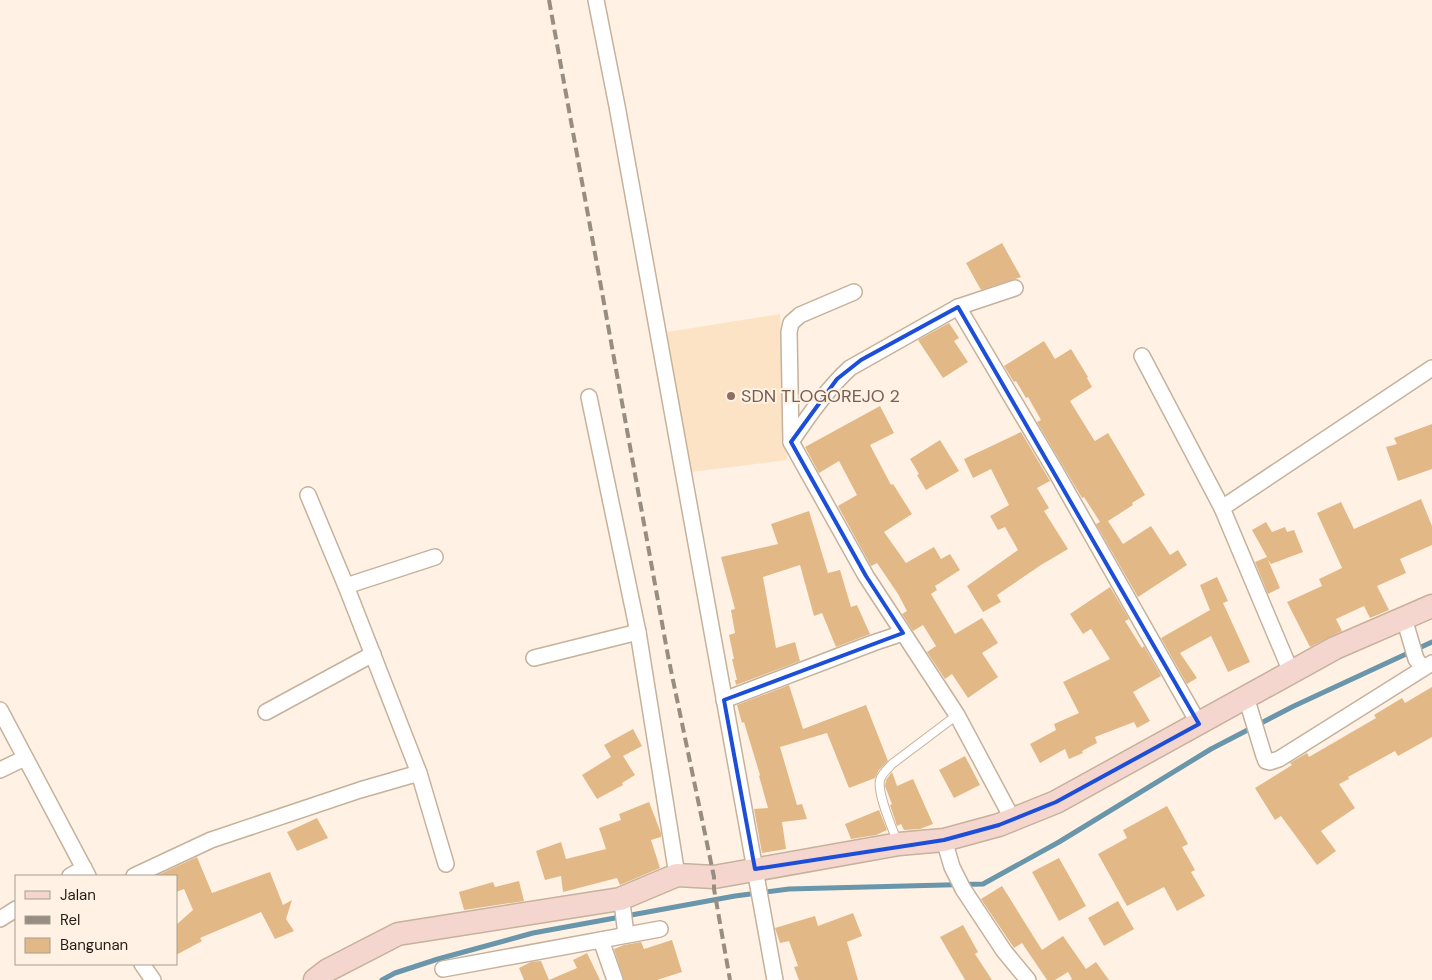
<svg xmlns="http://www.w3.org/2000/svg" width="1432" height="980" font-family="'DM Sans',sans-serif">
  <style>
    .built { fill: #fde3c6 }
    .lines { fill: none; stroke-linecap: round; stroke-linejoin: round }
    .stream { stroke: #6996aa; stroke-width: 5 }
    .building { fill: #e3b887 }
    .lane-casing { stroke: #c6b19b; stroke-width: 10 }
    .street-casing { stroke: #c6b19b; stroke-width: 18 }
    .secondary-casing { stroke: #c6b19b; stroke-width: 25 }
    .lane { stroke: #fff; stroke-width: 8 }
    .street { stroke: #fff; stroke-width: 15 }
    .secondary { stroke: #f5d6ce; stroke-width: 22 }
    .rail { stroke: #978d82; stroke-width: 4; stroke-dasharray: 10 5; stroke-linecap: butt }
    .marked { fill: none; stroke: #1d4ed8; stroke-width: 4; stroke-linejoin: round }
    .education-dot { fill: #8d6e63; stroke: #fff2e4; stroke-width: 2 }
    .labels { text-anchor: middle; stroke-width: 4; stroke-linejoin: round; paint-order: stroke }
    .education-label { font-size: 18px; fill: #785e54; stroke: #fff2e4; text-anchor: start }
  </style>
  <rect width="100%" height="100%" fill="#fff2e4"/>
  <!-- built -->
  <path class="built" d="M780 314 787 460 691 472 667 332Z"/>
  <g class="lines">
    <!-- stream -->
    <path class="stream" d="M382 980 395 973 438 959 533 933 735 896 789 889 983 884 1059 842 1211 749 1294 706 1432 642"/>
  </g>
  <!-- building -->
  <g class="building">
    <path d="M1002 243 1021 277 981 290 966 263Z"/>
    <path d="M949 323 959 338 954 341 968 362 943 378 918 340Z"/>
    <path d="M1044 341 1055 359 1071 349 1088 377 1087 378 1092 387 1070 401 1094 440 1095 441 1108 433 1145 495 1132 503 1133 505 1108 521 1123 544 1151 526 1170 555 1178 550 1187 565 1138 597 1096 524 1100 522 1084 497 1082 498 1037 422 1041 420 1028 397 1026 398 1016 381 1014 382 1004 366Z"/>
    <path d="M880 406 894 433 870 445 891 485 893 484 912 514 884 532 906 563 934 547 941 559 950 554 960 570 935 586 937 590 931 594 955 634 982 618 998 643 982 653 998 677 968 698 952 674 945 679 927 652 936 646 923 625 913 631 902 614 907 611 898 594 877 563 871 566 838 506 857 495 839 461 819 473 805 447Z"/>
    <path d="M1432 424V469L1398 481 1386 447 1397 444 1394 438Z"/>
    <path d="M1021 432 1050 481 1037 488 1049 508 1044 511 1068 549 1041 565 997 595 1001 602 983 612 967 586 1018 550 1005 527 998 530 990 516 1009 505 991 469 973 478 964 459Z"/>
    <path d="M940 440 959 471 926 490 917 475 919 474 910 459Z"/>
    <path d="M1421 499 1432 526V545L1400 559 1406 573 1377 586 1389 610 1370 618 1364 606 1336 619 1342 631 1310 647 1287 602 1322 586 1319 579 1342 568 1317 513 1341 502 1354 529Z"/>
    <path d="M809 511 828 573 840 570 851 607 857 605 870 634 836 647 822 613 814 616 800 565 763 577 776 648 795 642 800 661 736 685 735 680H737L732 659H734L729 635 735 633 731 610 735 609 721 557 778 544 771 524Z"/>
    <path d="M1266 522 1272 532 1285 527 1287 532 1294 530 1303 552 1271 564 1268 560 1280 588 1268 594 1255 562 1267 557 1252 530Z"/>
    <path d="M1217 577 1228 601 1223 603 1250 662 1228 672 1211 636 1180 653 1197 678 1187 684 1161 638 1210 610 1200 585Z"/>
    <path d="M1110 587 1129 619 1125 621 1142 648 1144 646 1161 676 1133 692 1150 721 1137 728 1134 722 1095 737 1097 743 1082 751 1083 753 1069 759 1065 749 1040 763 1030 744 1056 730 1054 724 1079 713 1063 682 1110 659 1091 629 1083 634 1070 614Z"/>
    <path d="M789 685 803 729 866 705 888 761 879 770 875 778 849 788 827 733 780 747 797 805 802 804 807 819 782 822 786 849 762 853 754 809 768 808 759 776 760 775 744 722 742 723 737 705Z"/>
    <path d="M1432 687V737L1398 756 1395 751 1348 777 1349 779 1339 784 1355 808 1321 831 1336 851 1317 865 1281 816 1275 820 1255 788 1292 765 1290 763 1307 753 1309 757 1376 718 1374 715 1402 698 1405 703Z"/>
    <path d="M633 729 642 746 623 756 635 775 622 783 623 785 597 799 582 775 611 757 604 745Z"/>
    <path d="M965 756 980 785 954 798 939 770Z"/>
    <path d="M892 772 897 786 913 779 933 824 920 829 904 830 901 824 897 826 890 805 892 804 885 786 886 780Z"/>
    <path d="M649 802 661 833V837L651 840 660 868 620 885 617 878 563 892 561 876 545 880 536 851 561 842 566 859 606 849 599 828 621 820 619 814Z"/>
    <path d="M1167 806 1188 844 1182 847 1195 870 1191 872 1205 896 1177 911 1164 887 1127 906 1098 854 1127 838 1123 830Z"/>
    <path d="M879 810 887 830 876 835 851 839 845 824Z"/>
    <path d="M317 818 328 838 297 851 287 832Z"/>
    <path d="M197 857 212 893 270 872 283 905 292 900 286 919 294 931 275 939 261 912 200 938 202 941 176 955V925L193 910 184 889 176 892V876H156Z"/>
    <path d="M1059 858 1086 906 1059 921 1032 872Z"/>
    <path d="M519 881 524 901 464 910 459 892 493 882 495 887Z"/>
    <path d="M1002 886 1042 950 1063 936 1086 969 1096 962 1109 980H1070L1072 979 1068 972 1055 980H1047L1022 943 1014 948 1012 945 981 899Z"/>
    <path d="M1118 901 1134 929 1104 946 1088 918Z"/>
    <path d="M853 913 862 936 847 942 858 980H799L794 967 798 966 789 941 780 943 775 928 815 916 818 926Z"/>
    <path d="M963 925 978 952 975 954 992 980H965L940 937Z"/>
    <path d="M672 940 682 972 657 980H624L614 949 624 945 641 942 644 949Z"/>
    <path d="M587 953 600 980H549L577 968 573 960Z"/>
    <path d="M541 961 549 980H524L519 968 531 962Z"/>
  </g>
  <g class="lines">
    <!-- lane casing -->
    <g class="lane-casing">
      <path id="lane" d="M897 841C892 827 877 794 880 780 882 773 888 769 892 764L957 715"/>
    </g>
    <!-- street casing -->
    <g class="street-casing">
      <g id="street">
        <path d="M596 0 617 106 775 980"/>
        <path d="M854 292 800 315 791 323 789 332 791 442 866 576 957 715 1013 820"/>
        <path d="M958 307 1056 472 1199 724"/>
        <path d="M1142 356 1222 508 1291 672"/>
        <path d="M589 397 638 632 677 875"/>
        <path d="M791 442C808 416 827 389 850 368L958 307 1015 288"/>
        <path d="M308 495 346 586 419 773 446 864"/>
        <path d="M1222 508 1432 368"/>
        <path d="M346 586 435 557"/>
        <path d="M1404 618 1416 659 1423 668"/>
        <path d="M534 658 638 632"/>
        <path d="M1246 697 1264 756 1266 761 1270 762 1279 759 1432 663"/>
        <path d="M724 700 873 643 903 633"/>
        <path d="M0 710 88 876"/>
        <path d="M266 712 373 654"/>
        <path d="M0 770 25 758"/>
        <path d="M944 840 952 867 963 889 1004 951 1028 980"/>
        <path d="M70 876 84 868"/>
        <path d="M134 876 211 840 360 790 419 773"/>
        <path d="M620 899 622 902 626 935"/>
        <path d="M0 919 16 909"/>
        <path d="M601 940 615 980"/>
        <path d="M142 964 153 980"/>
        <path d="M443 969 660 929"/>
      </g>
    </g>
    <!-- secondary casing -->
    <g class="secondary-casing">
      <path id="secondary" d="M315 980 328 970 398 934 620 899 677 875 714 877 899 844 944 840 999 825 1056 802 1335 648 1432 606"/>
    </g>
    <!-- lane -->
    <use href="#lane" class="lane"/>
    <!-- street -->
    <use href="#street" class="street"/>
    <!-- secondary -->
    <use href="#secondary" class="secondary"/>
    <!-- rail -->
    <path class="rail" d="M549 0 668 656 714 877V889L730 980"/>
  </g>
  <!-- marked area -->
  <path class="marked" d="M958 307 1199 724 1056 802 999 825 944 840 755 869 724 700 903 633 866 576 791 442 837 379 861 360Z"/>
  <!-- markers -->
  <circle class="education-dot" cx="731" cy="396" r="5"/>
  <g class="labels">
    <!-- education labels -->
    <g class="education-label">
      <text x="741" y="402">SDN TLOGOREJO 2</text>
    </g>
  </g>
  <!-- legend -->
  <rect x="15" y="875" width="162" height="90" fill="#fff2e4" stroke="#a79c91"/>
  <rect x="25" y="891" width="25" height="8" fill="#f5d6ce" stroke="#a79c91"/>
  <text x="60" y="900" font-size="15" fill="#231c14">Jalan</text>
  <rect x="25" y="916" width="25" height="8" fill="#978d82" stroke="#a79c91"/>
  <text x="60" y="925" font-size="15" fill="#231c14">Rel</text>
  <rect x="25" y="938" width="25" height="15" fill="#e3b887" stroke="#a79c91"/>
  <text x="60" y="950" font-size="15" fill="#231c14">Bangunan</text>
</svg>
